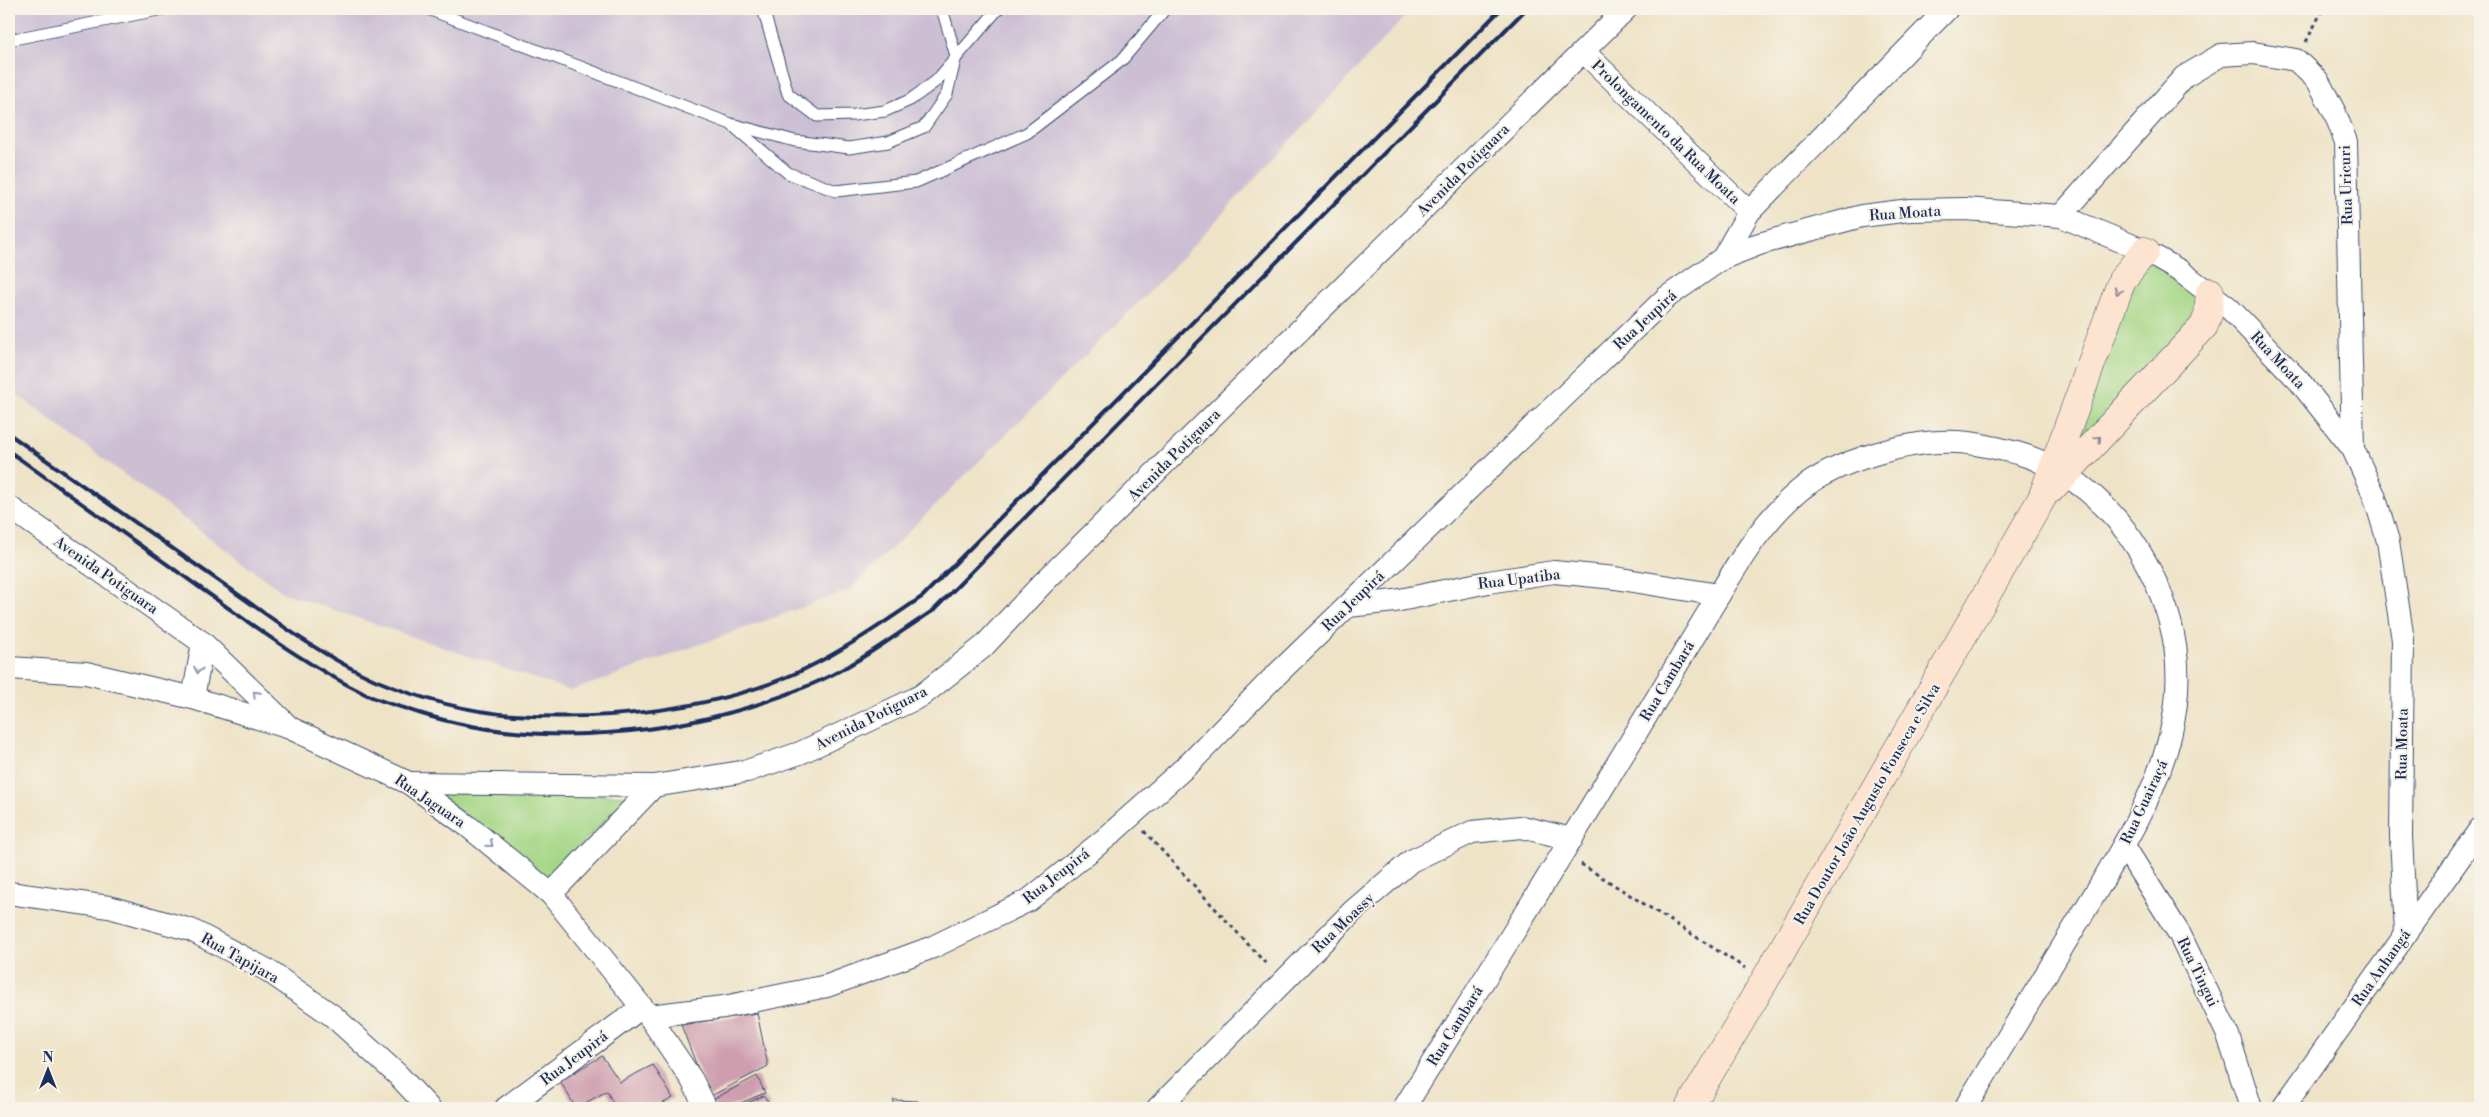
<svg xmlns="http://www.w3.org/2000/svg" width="2489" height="1117" font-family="'Libre Bodoni',serif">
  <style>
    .industrial { fill: #ccbfd4 }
    .green { fill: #a5d786; stroke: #608372 }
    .building { fill: #ce9dae }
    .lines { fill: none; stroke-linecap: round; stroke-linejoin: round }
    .lane-casing { stroke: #3b4a6e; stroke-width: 13 }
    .street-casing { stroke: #3b4a6e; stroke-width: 24 }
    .secondary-casing { stroke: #3b4a6e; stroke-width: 29 }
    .path { stroke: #3b4a6e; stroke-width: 3; stroke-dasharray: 4 4; stroke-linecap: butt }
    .lane { stroke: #fff; stroke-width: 11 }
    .street { stroke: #fff; stroke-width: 22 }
    .secondary { stroke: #fde4d0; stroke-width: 28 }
    .rail { stroke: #1b2f5e; stroke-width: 4 }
    .oneway { stroke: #8c8a97 }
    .oneway2 { stroke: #8d97ae }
    .labels { text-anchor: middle; stroke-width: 4; stroke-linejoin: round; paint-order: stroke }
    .street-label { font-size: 15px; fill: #1b2f5e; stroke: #f7f3e8 }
  </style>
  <rect width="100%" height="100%" fill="#f7f3e8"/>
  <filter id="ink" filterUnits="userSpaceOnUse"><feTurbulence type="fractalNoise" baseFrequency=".02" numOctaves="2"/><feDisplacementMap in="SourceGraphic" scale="10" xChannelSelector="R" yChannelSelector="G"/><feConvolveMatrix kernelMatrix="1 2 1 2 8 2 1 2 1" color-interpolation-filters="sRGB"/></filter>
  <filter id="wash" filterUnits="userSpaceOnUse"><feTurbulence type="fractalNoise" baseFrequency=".0096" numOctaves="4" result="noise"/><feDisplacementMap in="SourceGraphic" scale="20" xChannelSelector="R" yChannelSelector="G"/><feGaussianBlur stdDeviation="1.12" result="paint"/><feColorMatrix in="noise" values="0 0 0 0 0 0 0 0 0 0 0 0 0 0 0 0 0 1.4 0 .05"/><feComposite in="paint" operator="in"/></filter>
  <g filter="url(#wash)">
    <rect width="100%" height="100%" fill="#eee3c6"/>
    <!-- industrial -->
    <path class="industrial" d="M9 9H1412L1162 279 850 590 571 691 284 593 9 389Z"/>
    <!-- green -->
    <g class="green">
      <path d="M2145 255 2205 292 2197 322 2063 460Z"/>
      <path d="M437 793 629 796 546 881Z"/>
    </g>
    <g id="blocks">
      <!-- building -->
      <g class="building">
        <path d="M757 1013 768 1066 709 1097 681 1025Z"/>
        <path d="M602 1056 620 1082 653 1065 673 1098 654 1108H615L607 1091 576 1108 560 1081Z"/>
        <path d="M757 1076 765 1093 728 1108H716L712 1100Z"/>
        <path d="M763 1096 771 1105 766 1108H736Z"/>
        <path d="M893 1100 918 1101 921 1108H896Z"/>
      </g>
    </g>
  </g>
  <g filter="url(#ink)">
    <use href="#blocks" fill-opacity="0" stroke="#3b4a6e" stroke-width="1"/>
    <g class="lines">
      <!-- lane casing -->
      <g class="lane-casing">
        <g id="lane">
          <path d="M428 9 731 124 788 173 836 191 916 182 1027 133 1122 60 1165 9"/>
          <path d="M763 9 788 94 817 116 854 115 885 111 910 100 936 81 998 9"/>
          <path d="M9 40 163 9"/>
          <path d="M735 125 795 141 849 148 888 142 924 127 947 94 956 56 942 9"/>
        </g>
      </g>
      <!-- street casing -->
      <g class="street-casing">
        <g id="street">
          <path d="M1584 52 1749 212"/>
          <path d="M2061 216 2184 77 2221 55 2253 53 2296 60 2318 81 2335 113 2346 142 2353 449"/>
          <path d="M1723 258 1759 244 1862 216 1910 210 1965 209 2061 216 2145 251 2180 271 2229 308 2300 382 2353 449 2374 495 2388 541 2403 640 2401 837 2406 933"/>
          <path d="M9 507 203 643 287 725"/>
          <path d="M1348 606 1395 601 1488 582 1554 572 1615 578 1719 595"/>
          <path d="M9 668 86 673 193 698 290 728 409 783 469 827 551 894 649 1016 692 1080 706 1108"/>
          <path d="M193 698 203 643"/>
          <path d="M409 783 654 786 747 771 800 753 921 696 983 647 1043 583 1626 9"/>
          <path d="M2124 846 2180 935 2228 1035 2251 1108"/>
          <path d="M9 893 109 907 191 930 267 970 333 1016 397 1074 429 1108"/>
          <path d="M551 894 654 786"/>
          <path d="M649 1016 724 1007 827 986 933 947 1029 900 1106 838 1191 762 1271 680 1667 297 1723 258 1749 212 1947 9"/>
          <path d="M506 1108 642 1007"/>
          <path d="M1158 1108 1354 910 1411 861 1472 832 1521 827 1572 839"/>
          <path d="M1404 1108C1486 977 1568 846 1648 713 1669 678 1690 643 1711 608 1738 564 1760 523 1800 490 1836 461 1911 439 1957 442 1978 443 1997 448 2017 453 2067 467 2111 505 2138 549 2226 693 2150 803 2074 928 2038 988 2001 1048 1965 1108"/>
          <path d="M2283 1108 2480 829"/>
        </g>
      </g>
      <!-- secondary casing -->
      <g class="secondary-casing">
        <g id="secondary">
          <path d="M2051 489 2204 326 2208 315 2210 292"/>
          <path d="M1689 1108 1765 980 2042 498 2122 280 2145 251"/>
        </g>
      </g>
      <!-- path -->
      <g class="path">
        <path d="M2306 42 2323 9"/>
        <path d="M1144 831 1268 966"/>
        <path d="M1581 864 1745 968"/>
      </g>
      <!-- lane -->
      <use href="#lane" class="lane"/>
      <!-- street -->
      <use href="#street" class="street"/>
      <!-- secondary -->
      <use href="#secondary" class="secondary"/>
      <!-- rail -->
      <g class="rail">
        <path d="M9 434C79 483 149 532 219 581 269 616 319 655 375 680 418 698 467 712 514 715 607 721 719 710 805 669 846 649 885 622 923 596L1501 9"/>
        <path d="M9 451C72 497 136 542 199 587 254 626 304 664 365 694 377 700 391 704 404 708 530 753 687 737 810 685 854 667 894 636 934 610L1526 9"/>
      </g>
    </g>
    <!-- one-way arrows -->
    <defs><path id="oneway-chevron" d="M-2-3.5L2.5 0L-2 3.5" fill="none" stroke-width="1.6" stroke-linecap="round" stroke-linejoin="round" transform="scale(1.25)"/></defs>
    <g class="oneway">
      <use href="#oneway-chevron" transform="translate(2118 291) rotate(110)"/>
      <use href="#oneway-chevron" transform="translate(2098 439) rotate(-47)"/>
    </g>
    <g class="oneway2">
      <use href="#oneway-chevron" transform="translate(198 670) rotate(101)"/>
      <use href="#oneway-chevron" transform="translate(256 694) rotate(-135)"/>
      <use href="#oneway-chevron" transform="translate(490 844) rotate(39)"/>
    </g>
  </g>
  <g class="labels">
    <!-- street labels -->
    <g class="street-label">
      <text transform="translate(1666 132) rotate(44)" y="5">Prolongamento da Rua Moata</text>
      <text transform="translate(1463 170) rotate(-45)" y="5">Avenida Potiguara</text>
      <text transform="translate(2346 185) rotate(-92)" y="5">Rua Uricuri</text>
      <text transform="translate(1905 213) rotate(-4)" y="5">Rua Moata</text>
      <text transform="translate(1645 320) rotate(-43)" y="5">Rua Jeupirá</text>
      <text transform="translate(2278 360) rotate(47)" y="5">Rua Moata</text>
      <text transform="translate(1174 455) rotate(-45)" y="5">Avenida Potiguara</text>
      <text transform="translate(106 575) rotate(35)" y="5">Avenida Potiguara</text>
      <text transform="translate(1519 579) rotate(-7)" y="5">Rua Upatiba</text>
      <text transform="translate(1353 601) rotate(-44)" y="5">Rua Jeupirá</text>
      <text transform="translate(1667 681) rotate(-59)" y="5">Rua Cambará</text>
      <text transform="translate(871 718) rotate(-27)" y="5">Avenida Potiguara</text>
      <text transform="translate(2402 744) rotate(-89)" y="5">Rua Moata</text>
      <text transform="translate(430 801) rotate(34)" y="5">Rua Jaguara</text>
      <text transform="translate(2144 802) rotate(-65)" y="5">Rua Guairaçá</text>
      <text transform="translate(1867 804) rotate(-60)" y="5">Rua Doutor João Augusto Fonseca e Silva</text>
      <text transform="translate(1056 876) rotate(-38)" y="5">Rua Jeupirá</text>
      <text transform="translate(1343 923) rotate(-44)" y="5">Rua Moassy</text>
      <text transform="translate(240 958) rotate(29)" y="5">Rua Tapijara</text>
      <text transform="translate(2381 968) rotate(-55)" y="5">Rua Anhangá</text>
      <text transform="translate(2198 972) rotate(64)" y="5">Rua Tingui</text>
      <text transform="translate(1455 1026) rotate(-58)" y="5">Rua Cambará</text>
      <text transform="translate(574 1058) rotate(-37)" y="5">Rua Jeupirá</text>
    </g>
  </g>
  <!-- margin -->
  <rect width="2489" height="1117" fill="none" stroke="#f7f3e8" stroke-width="30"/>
  <!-- north arrow -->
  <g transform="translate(48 1070)" stroke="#f7f3e8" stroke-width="4" paint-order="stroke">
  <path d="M0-4L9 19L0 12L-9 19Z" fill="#1b2f5e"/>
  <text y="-8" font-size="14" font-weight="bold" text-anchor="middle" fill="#1b2f5e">N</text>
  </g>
</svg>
